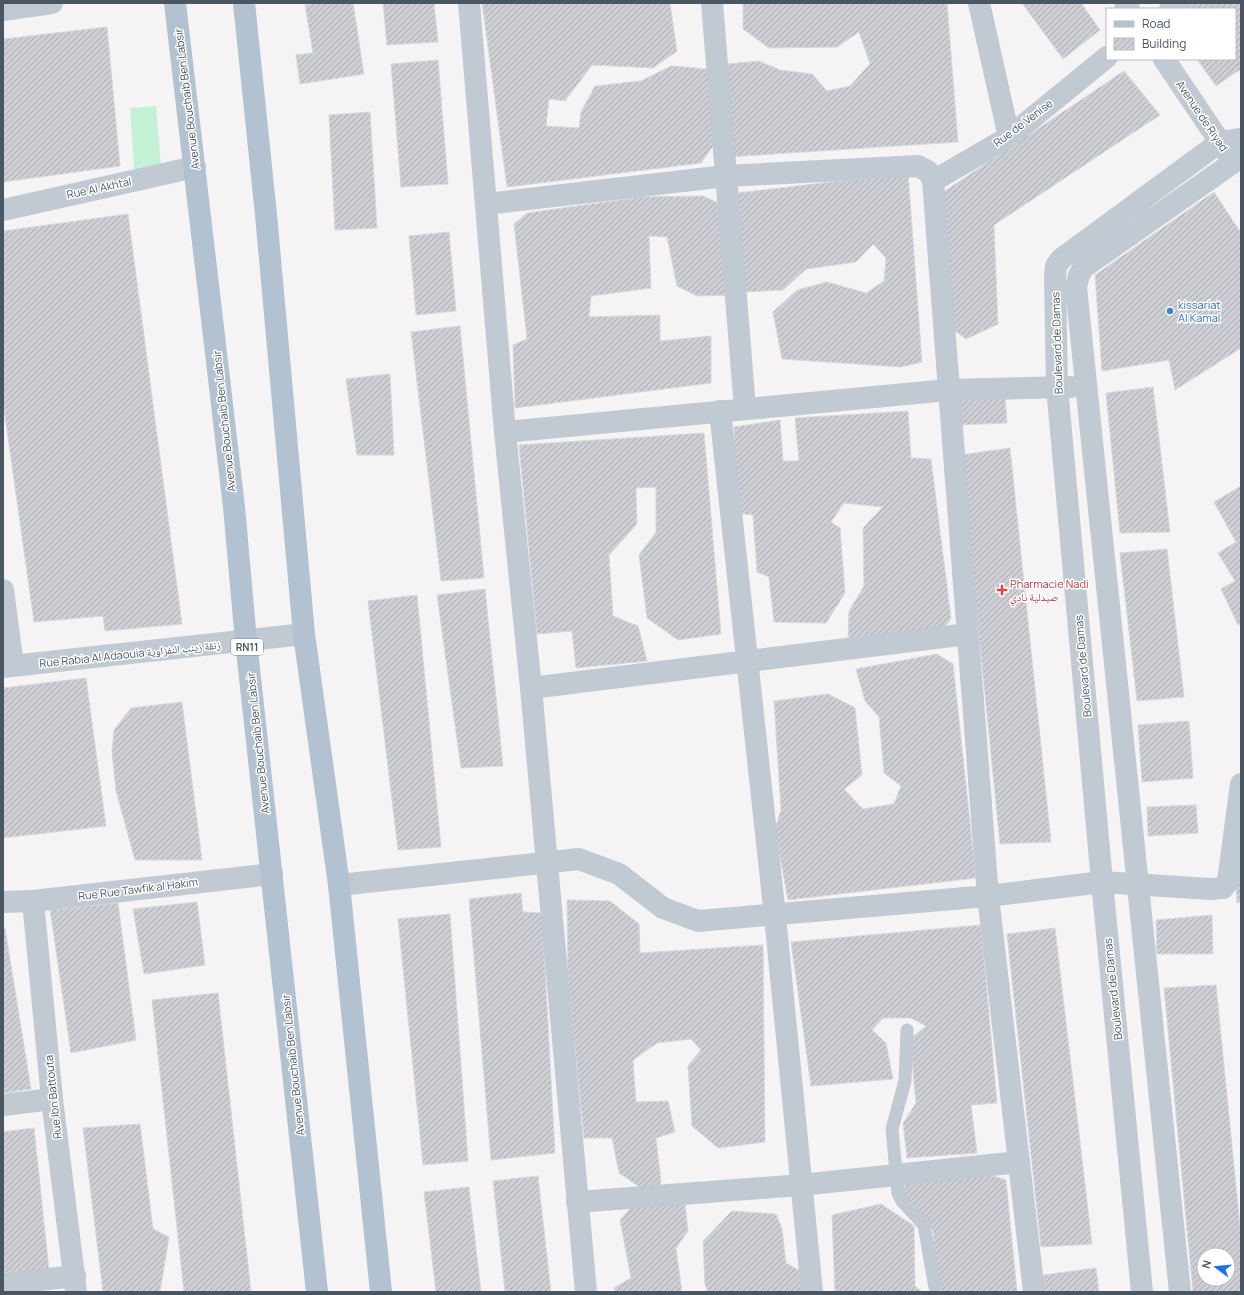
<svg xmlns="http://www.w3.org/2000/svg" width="1244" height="1295" font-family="Manrope,'Noto Naskh Arabic',sans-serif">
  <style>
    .green { fill: #c3f1d5 }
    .building { fill: url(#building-hatch); stroke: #d7d9de; fill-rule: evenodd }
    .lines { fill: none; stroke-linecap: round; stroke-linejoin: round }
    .lane { stroke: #c1cad2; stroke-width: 13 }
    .street { stroke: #c1cad2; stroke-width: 22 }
    .primary { stroke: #b3c2d1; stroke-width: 22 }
    .shop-dot { fill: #3f7fe0; stroke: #fff; stroke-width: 1.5 }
    .health-dot { fill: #e0444e; stroke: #fff; stroke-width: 1.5 }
    .labels { text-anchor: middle; stroke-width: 3; stroke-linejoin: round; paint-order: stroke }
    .shield { fill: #fff; stroke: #808990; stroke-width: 1 }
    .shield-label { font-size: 10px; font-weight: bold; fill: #4a5661 }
    .street-label { font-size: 11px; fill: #4a5661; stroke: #fff }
    .shop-label { font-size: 11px; fill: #366cbe; stroke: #fff; text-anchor: start }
    .health-label { font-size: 11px; fill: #be3a42; stroke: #fff; text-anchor: start }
  </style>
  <defs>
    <pattern id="building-hatch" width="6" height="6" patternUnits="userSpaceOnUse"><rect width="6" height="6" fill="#cdcfd5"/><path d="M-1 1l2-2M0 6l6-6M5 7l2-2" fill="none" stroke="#a8abb0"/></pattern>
  </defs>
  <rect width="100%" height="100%" fill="#f5f3f3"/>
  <!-- green -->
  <path class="green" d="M156 106 162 178 135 180 130 108Z"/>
  <!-- building -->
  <g class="building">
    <path d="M317 3H353L364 74 300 84 296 55 313 53 305 5Z"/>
    <path d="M383 3H434L438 42 387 45Z"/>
    <path d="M482 3H670L677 51 653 68 592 65 565 101 549 99 546 126 579 128 581 112 595 86 641 81 671 66 707 69 716 142 701 163 507 187Z"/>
    <path d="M743 3H947L958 142 728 157 726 64 759 61 780 70 812 74 827 91 850 86 870 64 859 32 837 47 769 48 743 29Z"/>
    <path d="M1022 3H1081L1100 30 1063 59Z"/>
    <path d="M1189 3H1241V69L1216 86 1197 59H1235V9H1180Z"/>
    <path d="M107 27 120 166 3 182V39Z"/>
    <path d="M438 60 448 184 401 187 391 64Z"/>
    <path d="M1124 71 1160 115 994 225 998 324 966 339 947 325 936 197Z"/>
    <path d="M370 112 377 228 335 230 329 115Z"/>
    <path d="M908 173 922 362 901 367 782 359 773 312 797 290 827 282 866 293 884 281 886 258 873 244 856 262 806 269 783 290 744 292 737 193Z"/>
    <path d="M1214 192 1241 233V348L1175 390 1169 360 1102 371 1095 275Z"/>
    <path d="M703 196 725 206 731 295 697 296 677 286 667 237 649 236 651 288 591 296 589 317 660 315V341L711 336V383L515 408 513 345 527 339 514 224 527 213 641 197Z"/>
    <path d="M128 214 182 624 105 631 103 616 34 622 3 402V231Z"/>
    <path d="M449 232 456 311 416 315 409 236Z"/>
    <path d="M460 326 484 578 441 581 411 332Z"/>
    <path d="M390 374 394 455H357L346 379Z"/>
    <path d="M1153 387 1170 532 1120 533 1106 393Z"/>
    <path d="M1005 395 1007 423 957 425 955 397Z"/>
    <path d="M908 411 911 458 931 459 951 618 938 638 848 642 849 611 864 586 863 528 883 507 844 503 831 522 840 528 845 593 826 623 774 622 769 577 757 572 753 515 737 513 734 427 780 420 783 461H799L795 418Z"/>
    <path d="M704 433 721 634 678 640 647 618 639 555 656 532V487L636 488 637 524 609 555 613 616 638 626 647 661 576 668 572 631 537 634 519 445Z"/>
    <path d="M1010 448 1051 842 1000 844 961 455Z"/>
    <path d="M1241 486V623L1238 625 1221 589 1235 581 1218 553 1236 542 1214 502Z"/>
    <path d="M1167 549 1184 697 1137 701 1120 553Z"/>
    <path d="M485 589 503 766 461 768 437 595Z"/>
    <path d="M417 595 441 847 398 850 368 601Z"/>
    <path d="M937 654 953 664 976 878 788 900 775 829 781 810 774 701 828 694 855 708 862 775 844 789 863 809 894 804 901 786 884 773 879 717 865 701 856 669Z"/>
    <path d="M86 678 106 826 3 838V688Z"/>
    <path d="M182 702 202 860H135L116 791 112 752 114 730 131 708Z"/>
    <path d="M1189 721 1193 778 1142 782 1138 725Z"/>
    <path d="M1196 805 1198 833 1148 836 1147 807Z"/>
    <path d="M1233 845H1241V902L1237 903Z"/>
    <path d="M521 893 523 912 542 913 555 1153 491 1160 469 899Z"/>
    <path d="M567 900 610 901 639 924 640 953 763 945 765 1142 718 1148 692 1126 688 1066 701 1050 691 1039 657 1043 633 1060 636 1102 668 1101 675 1132 656 1138 661 1181 659 1188 647 1192 619 1173 612 1138H584L568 980Z"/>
    <path d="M197 902 205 965 144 974 133 909Z"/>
    <path d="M118 903 136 1040 71 1053 50 910Z"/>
    <path d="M450 914 468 1161 423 1165 398 919Z"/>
    <path d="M1212 915 1213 954H1157L1156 920Z"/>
    <path d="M981 925 997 1103 971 1105 977 1153 907 1158 903 1123 916 1103 910 1039 926 1026 911 1018H883L872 1030 886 1043 893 1079 811 1086 791 942Z"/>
    <path d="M3 928H5L31 1089 3 1093Z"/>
    <path d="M1055 928 1092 1244 1041 1247 1007 934Z"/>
    <path d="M1216 985 1241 1236V1292H1193L1164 988ZM1204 1255H1228V1279H1204Z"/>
    <path d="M218 993 251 1292H184L152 1000Z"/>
    <path d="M140 1124 153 1229 169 1237 160 1292H103L83 1128Z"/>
    <path d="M34 1128 49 1270 3 1273V1132Z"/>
    <path d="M987 1174 1006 1180 1017 1292H942L935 1271 933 1231 923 1215 903 1195 907 1176Z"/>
    <path d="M538 1176 551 1292H505L493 1181Z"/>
    <path d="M469 1187 481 1292H436L424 1192Z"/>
    <path d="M684 1195 688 1231 676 1248 682 1292H615L614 1288 631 1278 620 1220 636 1202Z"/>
    <path d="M881 1204 914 1226 915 1286 922 1292H835L832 1215Z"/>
    <path d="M732 1211 776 1214 782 1229 786 1263 800 1271 801 1292H708L705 1285 703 1241Z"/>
    <path d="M1096 1268 1099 1292H1045L1043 1275Z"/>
  </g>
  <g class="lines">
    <!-- lane -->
    <path class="lane" d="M907 1030 905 1081 892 1129 898 1193 902 1201 924 1225 935 1288"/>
    <!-- street -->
    <g class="street">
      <path d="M469 3 505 432 531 688 586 1292"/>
      <path d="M712 3 745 408"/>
      <path d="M979 3 1009 137"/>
      <path d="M1125 3 1129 9"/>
      <path d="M1170 9 1179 3"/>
      <path d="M3 10 52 3"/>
      <path d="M1164 59 1228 154"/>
      <path d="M933 181 1009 137 1107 57"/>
      <path d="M486 204 726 176 918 166 929 172 933 181 988 896 1034 1292"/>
      <path d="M3 210 195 167"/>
      <path d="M720 411 775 916 812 1292"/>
      <path d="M505 432 948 390 1071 387"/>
      <path d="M3 590 13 666"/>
      <path d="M3 667 304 634"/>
      <path d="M531 688 968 634"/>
      <path d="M339 885 579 859 619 874 663 908 698 921 988 896 1102 882 1210 889 1223 888 1228 881 1241 784"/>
      <path d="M33 901 52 1099 76 1292"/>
      <path d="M3 902 33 901 272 874"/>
      <path d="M3 1105 52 1099"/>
      <path d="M577 1202 801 1185 1019 1162"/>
      <path d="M3 1284 75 1276"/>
      <path d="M1142 1292 1102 882 1057 387 1055 277 1056 266 1061 259 1220 142 1241 139"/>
      <path d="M1180 1292 1076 287 1079 275 1084 267 1234 162 1241 149"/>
    </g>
    <!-- primary -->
    <g class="primary">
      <path d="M175 3 234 507 246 641 317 1292"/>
      <path d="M244 3 266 215 304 634 339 885 381 1292"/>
    </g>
  </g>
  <!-- markers -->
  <circle class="shop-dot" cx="1170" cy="311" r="4"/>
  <path class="health-dot" d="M1000 584h4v4h4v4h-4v4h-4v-4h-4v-4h4z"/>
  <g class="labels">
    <!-- shield labels -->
    <rect class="shield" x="231" y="639" width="32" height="16" rx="3"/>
    <g class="shield-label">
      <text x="247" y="651">RN11</text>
    </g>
    <!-- street labels -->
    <g class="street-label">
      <text transform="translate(187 99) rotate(-97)" y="4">Avenue Bouchaib Ben Labsir</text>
      <text transform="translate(1202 116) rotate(56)" y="4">Avenue de Riyad</text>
      <text transform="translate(1023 123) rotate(-37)" y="4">Rue de Venise</text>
      <text transform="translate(99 188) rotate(-12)" y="4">Rue Al Akhtal</text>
      <text transform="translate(1057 343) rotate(-92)" y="4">Boulevard de Damas</text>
      <text transform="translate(224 421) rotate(-96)" y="4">Avenue Bouchaib Ben Labsir</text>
      <text transform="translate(130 654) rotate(-6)" y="4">Rue Rabia Al Adaouia زنقة زينب النفزاوية</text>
      <text transform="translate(1083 666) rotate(-95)" y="4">Boulevard de Damas</text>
      <text transform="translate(258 743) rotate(-96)" y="4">Avenue Bouchaib Ben Labsir</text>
      <text transform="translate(138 889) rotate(-7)" y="4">Rue Rue Tawfik al Hakim</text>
      <text transform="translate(1113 989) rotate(-96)" y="4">Boulevard de Damas</text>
      <text transform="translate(293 1065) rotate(-96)" y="4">Avenue Bouchaib Ben Labsir</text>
      <text transform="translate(53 1097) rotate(-96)" y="4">Rue Ibn Battouta</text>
    </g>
    <!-- shop labels -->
    <g class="shop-label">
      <text x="1178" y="309">kissariat<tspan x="1178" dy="13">Al Kamal</tspan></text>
    </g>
    <!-- health labels -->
    <g class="health-label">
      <text x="1010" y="588">Pharmacie Nadi<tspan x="1010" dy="13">صيدلية نادي</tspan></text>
    </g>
  </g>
  <!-- border -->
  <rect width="1244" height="1295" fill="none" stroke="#4a5661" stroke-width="8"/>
  <!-- legend -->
  <rect x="1106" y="8" width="130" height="52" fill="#ffffff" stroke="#b7bbc0"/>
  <rect x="1114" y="21" width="20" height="6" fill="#b3c2d1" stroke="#b7bbc0"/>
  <text x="1142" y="28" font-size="12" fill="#4a5661">Road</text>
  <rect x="1114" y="38" width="20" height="12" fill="url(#building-hatch)" stroke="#b7bbc0"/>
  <text x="1142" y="48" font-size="12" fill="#4a5661">Building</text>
  <!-- north arrow -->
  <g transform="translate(1216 1267) rotate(286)"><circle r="19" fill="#ffffff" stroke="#b7bbc0"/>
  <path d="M0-3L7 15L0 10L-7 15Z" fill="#1a73e8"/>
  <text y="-6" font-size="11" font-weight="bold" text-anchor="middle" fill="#4a5661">N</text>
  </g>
</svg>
